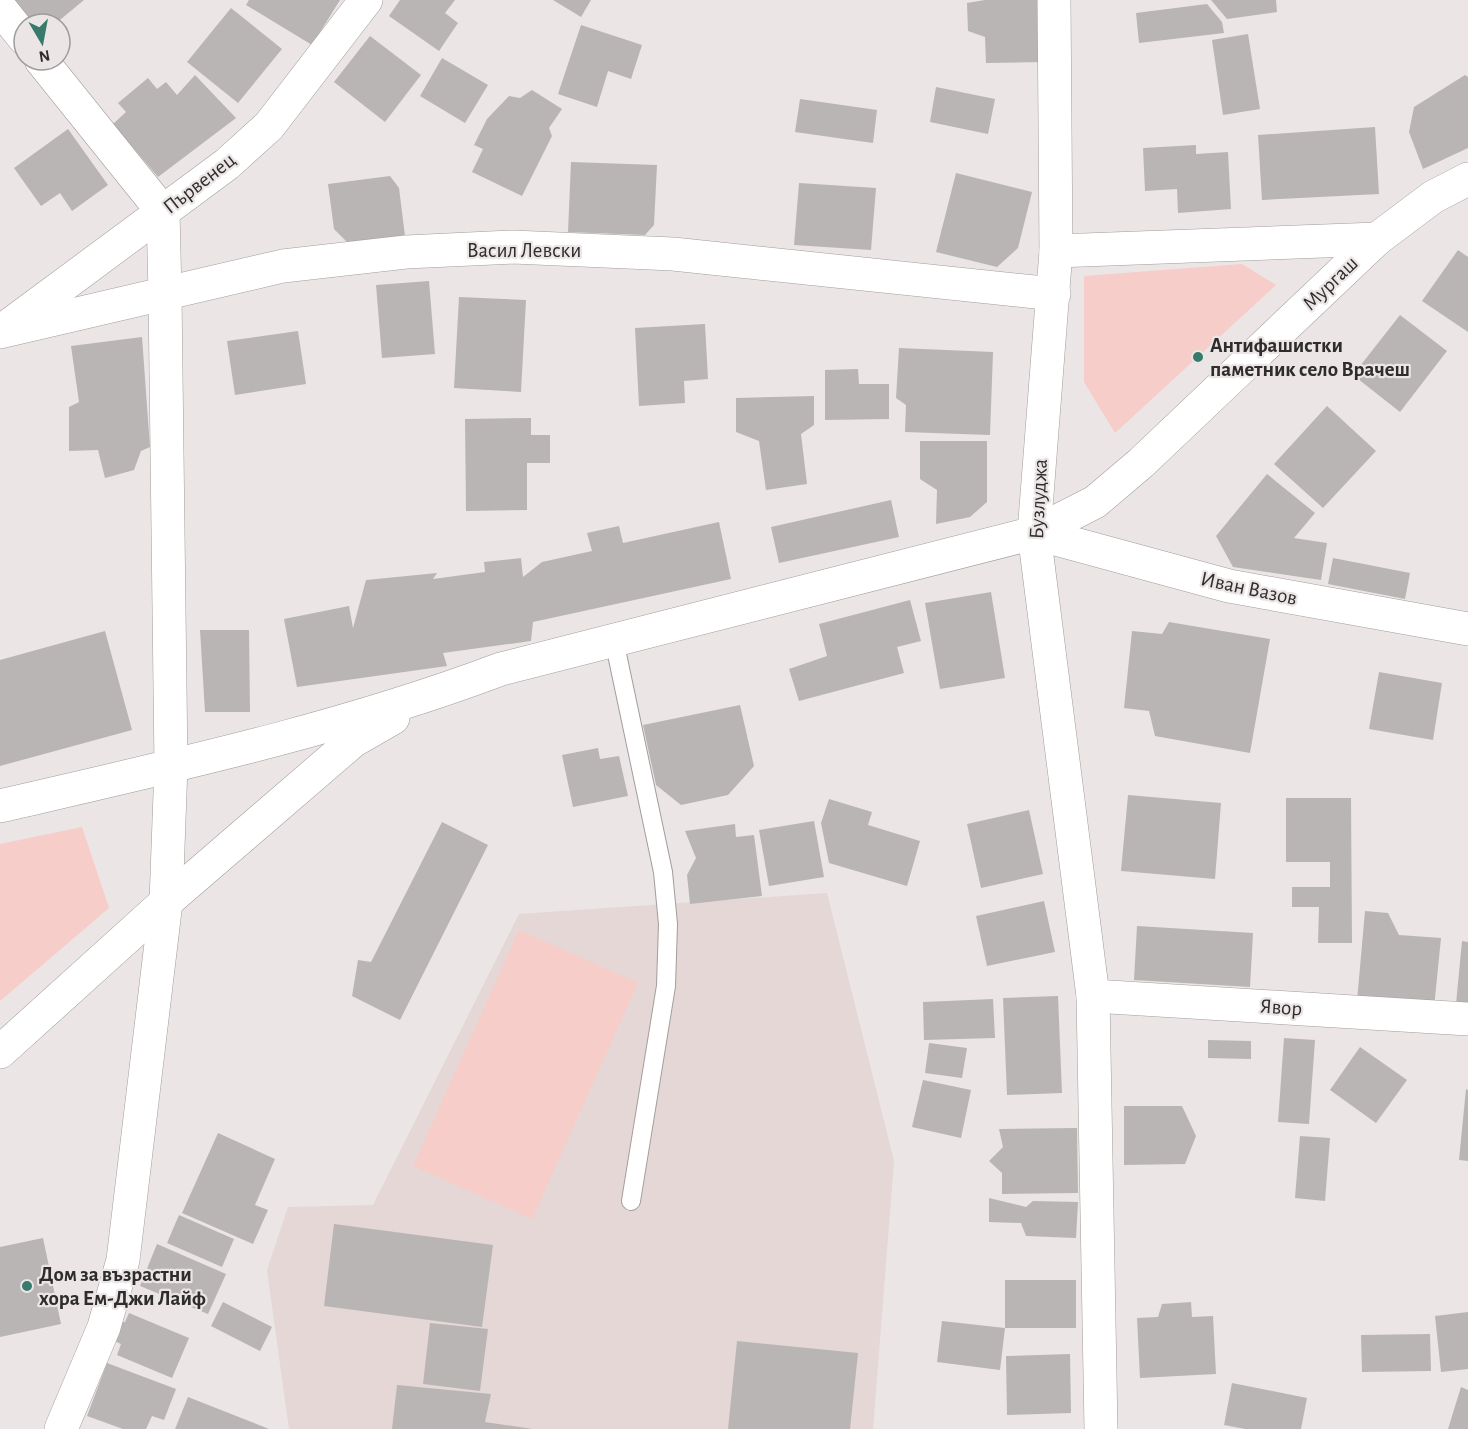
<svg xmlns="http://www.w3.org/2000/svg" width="1468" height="1429" font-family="'Alegreya Sans',sans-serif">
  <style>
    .built { fill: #e4d7d5 }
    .green { fill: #f6cdc8 }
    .building { fill: #bab5b5 }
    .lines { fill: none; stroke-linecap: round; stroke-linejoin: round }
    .service-casing { stroke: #a29d9c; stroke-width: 20 }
    .minor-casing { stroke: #a29d9c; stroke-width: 34 }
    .service { stroke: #fff; stroke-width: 18 }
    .minor { stroke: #fff; stroke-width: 33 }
    .poi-dot { fill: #387a6c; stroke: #ebe5e5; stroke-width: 2 }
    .labels { text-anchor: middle; stroke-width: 4.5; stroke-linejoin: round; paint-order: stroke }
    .street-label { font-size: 21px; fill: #2e2c2c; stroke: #ebe5e5 }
    .poi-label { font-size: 21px; font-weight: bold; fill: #2e2c2c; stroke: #ebe5e5; text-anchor: start }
  </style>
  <rect width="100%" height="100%" fill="#ebe5e5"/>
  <!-- built -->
  <path class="built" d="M827 893 894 1161 873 1429H289L267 1270 288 1207 373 1205 519 914Z"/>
  <!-- green -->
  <g class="green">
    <path d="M1242 264 1276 285 1115 433 1084 382V276Z"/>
    <path d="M82 827 109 908 0 1001V844Z"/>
    <path d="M519 930 638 983 532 1219 413 1166Z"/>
  </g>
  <!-- building -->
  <g class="building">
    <path d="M13 0H84L55 24H33Z"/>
    <path d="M249 0H340L312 45 246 5Z"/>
    <path d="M400 0H455L445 13 458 23 439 51 389 16Z"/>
    <path d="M553 0H591L581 17Z"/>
    <path d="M985 0H1043L1045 62 986 63 985 37 968 31 967 3Z"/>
    <path d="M1211 0H1276L1277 12 1227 19Z"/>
    <path d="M1207 4 1222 22 1224 33 1139 43 1136 13Z"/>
    <path d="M231 8 282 49 238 103 187 62Z"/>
    <path d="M581 25 642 45 631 79 608 71 597 107 558 94Z"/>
    <path d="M1248 34 1260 109 1223 115 1212 40Z"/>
    <path d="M370 36 421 75 385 122 334 82Z"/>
    <path d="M442 58 488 85 465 123 420 96Z"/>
    <path d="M195 75 236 118 158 177 113 124 126 112 118 103 148 78 157 89 166 82 177 95Z"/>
    <path d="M1465 75 1468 77V148L1423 169 1409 132 1414 107Z"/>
    <path d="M936 87 995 99 988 134 930 122Z"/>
    <path d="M532 90 562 109 549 128 552 136 522 196 472 172 483 149 474 145 487 119 509 96 520 98Z"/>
    <path d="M800 99 877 110 873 143 795 132Z"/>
    <path d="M1375 127 1379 194 1262 200 1258 135Z"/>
    <path d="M68 129 108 185 72 211 60 193 41 206 14 168Z"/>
    <path d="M1196 145V154L1228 152 1231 209 1178 213 1177 189 1145 191 1143 148Z"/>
    <path d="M571 162 657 165 654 225 645 235 568 232Z"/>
    <path d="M956 173 1032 192 1018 248 997 267 936 252Z"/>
    <path d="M390 176 399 188 405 236 347 242 334 229 328 184Z"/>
    <path d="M799 183 876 188 871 250 794 245Z"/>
    <path d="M1458 250 1468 257V332L1422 301Z"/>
    <path d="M429 281 435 354 382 358 376 285Z"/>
    <path d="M459 297 526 300 521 392 454 388Z"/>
    <path d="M1400 315 1447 351 1400 412 1353 375Z"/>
    <path d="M705 324 708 379 684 381 685 403 639 406 635 328Z"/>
    <path d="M298 331 306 384 235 395 227 341Z"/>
    <path d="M142 337 150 447 141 451 134 470 105 478 98 450 69 451V407L79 402 71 346Z"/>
    <path d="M899 348 993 352 990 435 905 432 906 405 896 398Z"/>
    <path d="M858 369 859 384H889V419L825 420V370Z"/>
    <path d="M814 396V425L801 434 807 484 766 490 759 441 736 432V398Z"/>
    <path d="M1327 406 1376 451 1323 508 1274 464Z"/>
    <path d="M531 418V435H550V463H527V510L466 511 465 419Z"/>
    <path d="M920 441H987V502L970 517 936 524 937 490 920 479Z"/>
    <path d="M1267 474 1315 513 1294 538 1327 543 1321 580 1233 567 1216 536Z"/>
    <path d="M891 500 899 537 779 563 771 527Z"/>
    <path d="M719 522 731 579 533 622 531 641 443 653 447 666 297 687 284 619 349 606 353 628 366 580 437 573 433 579 485 572 484 562 521 558 523 577 542 562 592 551 587 533 619 526 623 543Z"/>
    <path d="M1333 558 1410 573 1405 599 1328 584Z"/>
    <path d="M991 592 1005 678 940 689 925 603Z"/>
    <path d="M910 600 921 641 897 647 904 673 799 701 789 669 827 656 819 624Z"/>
    <path d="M1169 622 1270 639 1250 753 1155 736 1149 711 1124 708 1132 631 1162 634Z"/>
    <path d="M200 630H249L250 712H205Z"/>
    <path d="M105 631 132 730 0 766V660Z"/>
    <path d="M1379 672 1442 683 1433 740 1369 729Z"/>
    <path d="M740 705 754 766 728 795 681 805 656 785 643 725Z"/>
    <path d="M598 748 600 759 619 756 628 796 573 807 562 755Z"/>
    <path d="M1128 795 1221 803 1215 879 1121 871Z"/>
    <path d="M1286 798H1351L1352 943H1318L1319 907H1292V887H1330V862H1286Z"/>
    <path d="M829 799 872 812 868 825 920 841 907 886 829 863 821 823Z"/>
    <path d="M1029 810 1043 874 981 888 967 824Z"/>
    <path d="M814 821 824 877 769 886 759 830Z"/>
    <path d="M442 822 488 845 400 1020 352 996 358 960 371 962Z"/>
    <path d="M735 824 736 837 754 835 762 896 690 904 687 875 696 858 685 831Z"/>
    <path d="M1044 901 1055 952 987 966 976 916Z"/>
    <path d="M1365 911 1388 913 1399 935 1441 938 1434 1008 1357 1001Z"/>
    <path d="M1137 926 1253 933 1250 987 1134 980Z"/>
    <path d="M1462 941 1468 942V1005L1456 1004Z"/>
    <path d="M1058 996 1062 1093 1007 1095 1003 998Z"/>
    <path d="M993 999 995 1038 924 1040 923 1002Z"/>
    <path d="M1284 1038 1315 1040 1309 1124 1278 1122Z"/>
    <path d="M1208 1040 1251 1041V1059L1208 1058Z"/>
    <path d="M929 1043 967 1048 962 1078 925 1073Z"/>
    <path d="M1360 1047 1407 1080 1376 1123 1330 1090Z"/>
    <path d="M923 1080 971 1090 961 1138 912 1127Z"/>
    <path d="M1466 1089 1468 1090V1161L1459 1160Z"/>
    <path d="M1124 1106H1182L1196 1136 1185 1164 1124 1165Z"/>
    <path d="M1077 1128 1078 1193 1002 1194V1173L989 1161 1003 1147 999 1129Z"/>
    <path d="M218 1133 275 1159 255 1205 268 1210 253 1244 182 1213Z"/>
    <path d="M1300 1136 1330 1138 1325 1201 1295 1198Z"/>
    <path d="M989 1198 1026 1207 1033 1201 1078 1202 1076 1238 1026 1236 1021 1223 989 1222Z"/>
    <path d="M179 1215 234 1239 222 1267 167 1243Z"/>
    <path d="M334 1224 493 1245 482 1327 324 1306Z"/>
    <path d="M43 1238 61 1324 0 1337V1247Z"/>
    <path d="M157 1244 226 1274 208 1314 140 1286Z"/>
    <rect x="1005" y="1280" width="71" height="48"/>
    <path d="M223 1302 272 1327 260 1351 211 1326Z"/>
    <path d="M1191 1302 1192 1317 1213 1316 1216 1374 1140 1378 1137 1318 1158 1317 1162 1304Z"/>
    <path d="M1468 1312V1369L1441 1372 1435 1316Z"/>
    <path d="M129 1313 189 1338 172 1378 117 1355 121 1344 112 1340 120 1322H125Z"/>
    <path d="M942 1321 1005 1328 1000 1370 937 1362Z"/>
    <path d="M430 1323 488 1329 480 1391 423 1384Z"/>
    <path d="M1430 1334 1431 1371 1362 1372 1361 1335Z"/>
    <path d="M737 1341 858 1353 850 1429H728Z"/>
    <path d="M1070 1354 1071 1413 1007 1415 1006 1356Z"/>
    <path d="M107 1363 176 1389 164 1420 152 1416 146 1429H123L87 1416Z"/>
    <path d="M1232 1383 1307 1398 1301 1429H1245L1224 1425Z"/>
    <path d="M397 1385 491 1394 485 1422 533 1429H392Z"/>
    <path d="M1461 1387 1468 1390V1429H1448Z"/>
    <path d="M188 1397 269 1429H175Z"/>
  </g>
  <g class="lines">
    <!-- service casing -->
    <g class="service-casing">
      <path id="service" d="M614 640 663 872 668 924 666 986 631 1201"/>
    </g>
    <!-- minor casing -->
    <g class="minor-casing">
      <g id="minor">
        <path d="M1054 0 1056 251 1034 533 1093 996 1101 1429"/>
        <path d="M0 8 24 38"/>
        <path d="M41 60 163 212 165 294 171 766 166 902 123 1260 104 1327 61 1429"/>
        <path d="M1056 251 1377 239"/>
        <path d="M11 324 227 164 269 126 366 0"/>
        <path d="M0 332 283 266 406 252 513 247 673 254 1054 294"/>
        <path d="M1034 533 1229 586 1468 629"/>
        <path d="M0 806C168 767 339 730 501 669L1034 533 1095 502 1141 463 1377 239 1433 197 1468 179"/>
        <path d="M1093 996 1468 1019"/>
        <path d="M0 1052 166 902 353 741 393 718"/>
      </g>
    </g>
    <!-- service -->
    <use href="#service" class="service"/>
    <!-- minor -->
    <use href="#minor" class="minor"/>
  </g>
  <!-- markers -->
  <g class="poi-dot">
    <circle cx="1198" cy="357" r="6"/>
    <circle cx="27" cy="1286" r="6"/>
  </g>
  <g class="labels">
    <!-- street labels -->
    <g class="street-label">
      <text transform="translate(199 183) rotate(-38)" y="7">Първенец</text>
      <text x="524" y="257">Васил Левски</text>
      <text transform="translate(1330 283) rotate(-44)" y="7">Мургаш</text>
      <text transform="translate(1038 499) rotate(-87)" y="7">Бузлуджа</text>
      <text transform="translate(1249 588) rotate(12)" y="7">Иван Вазов</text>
      <text transform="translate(1281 1007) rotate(4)" y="7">Явор</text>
    </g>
    <!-- poi labels -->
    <g class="poi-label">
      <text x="1210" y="352">Антифашистки<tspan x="1210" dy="24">паметник село Врачеш</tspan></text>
      <text x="39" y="1281">Дом за възрастни<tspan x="39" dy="24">хора Ем-Джи Лайф</tspan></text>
    </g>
  </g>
  <!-- north arrow -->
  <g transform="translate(42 42) rotate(170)"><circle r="28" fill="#ebe5e5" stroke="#9f9b9b" stroke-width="1.5"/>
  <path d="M0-4.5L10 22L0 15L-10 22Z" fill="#387a6c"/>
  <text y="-9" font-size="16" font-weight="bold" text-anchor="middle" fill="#2e2c2c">N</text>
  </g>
</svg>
